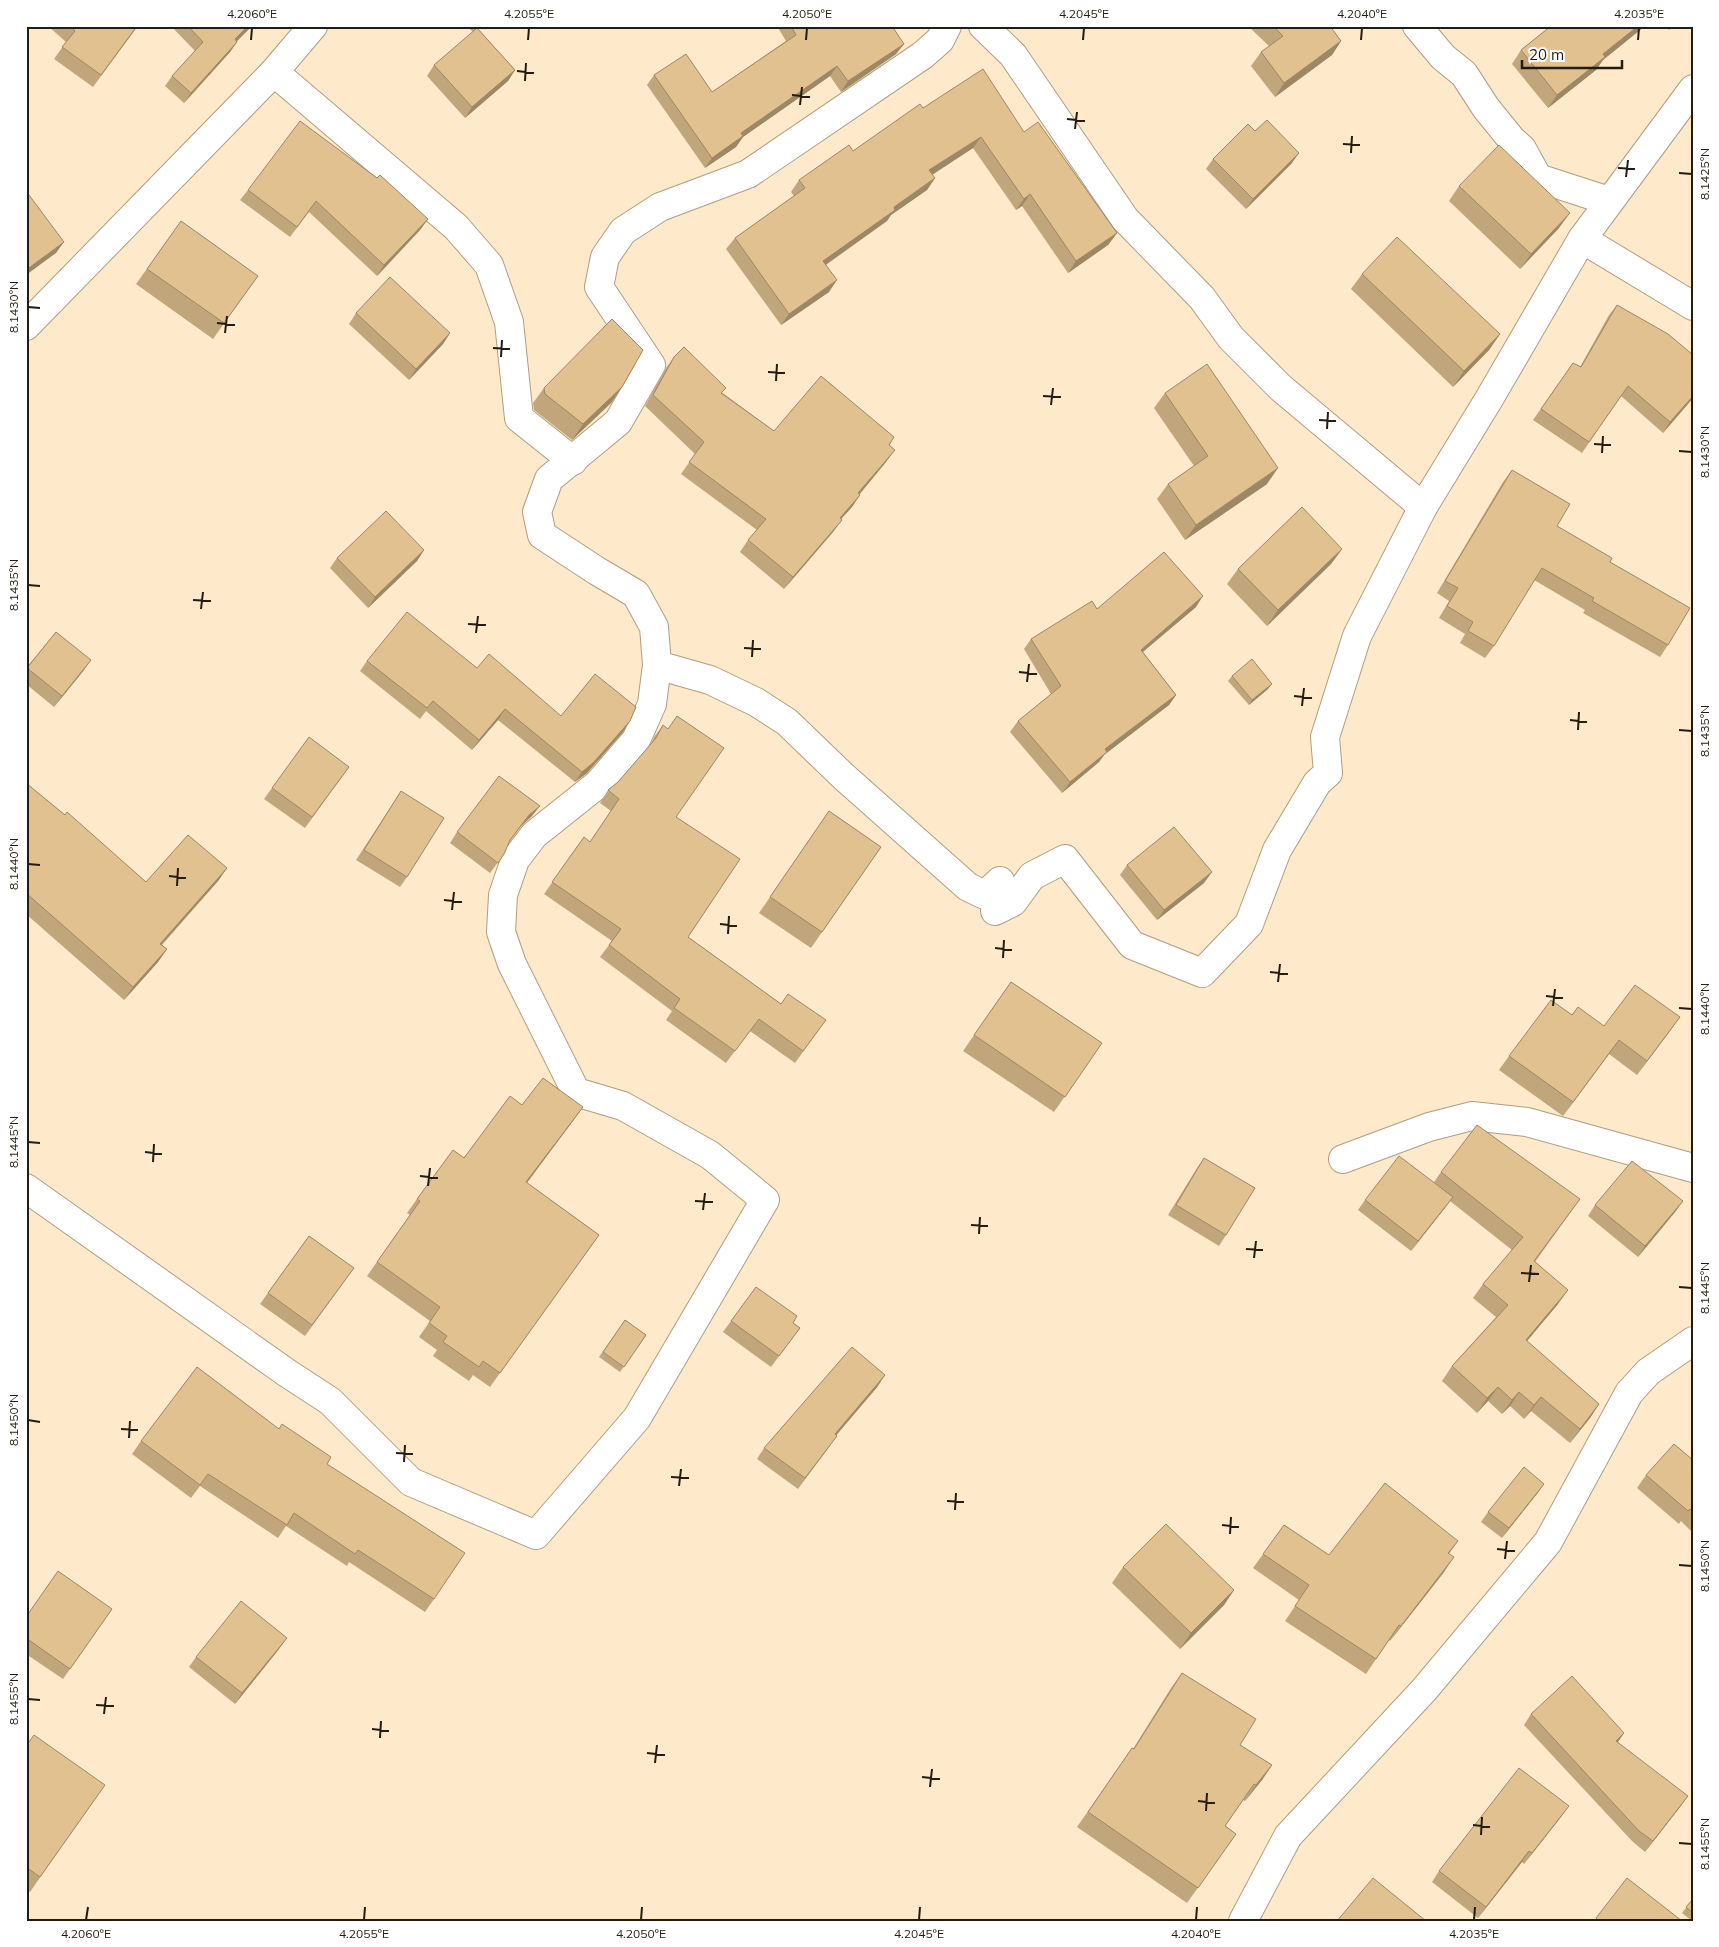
<svg xmlns="http://www.w3.org/2000/svg" width="1719" height="1947" font-family="Mulish,sans-serif">
  <style>
    .lines { fill: none; stroke-linecap: round; stroke-linejoin: round }
    .minor-casing { stroke: #b09d80; stroke-width: 30 }
    .minor { stroke: #fff; stroke-width: 28 }
    .wall { fill: #c2a67b }
    .shaded-wall { fill: #9e8764 }
    .building { fill: #e1c18f; stroke: #9e8764 }
    .ticks { fill: none; stroke: #231c10; stroke-width: 2 }
    .neatline { fill: none; stroke: #231c10; stroke-width: 2 }
    .ticks-label { font-size: 12px; text-anchor: middle; fill: #231c10 }
  </style>
  <rect width="100%" height="100%" fill="#feeacb"/>
  <g class="lines">
    <!-- minor casing -->
    <g class="minor-casing">
      <g id="minor">
        <path d="M983 26 1013 55 1125 219 1202 298 1231 338 1281 388 1423 507"/>
        <path d="M1417 26 1443 57 1464 74 1486 108 1512 140 1522 149 1538 178 1609 201"/>
        <path d="M274 72 456 227 489 265 509 322 519 418 573 461"/>
        <path d="M1693 89 1582 239 1693 306"/>
        <path d="M26 326 274 72 313 26"/>
        <path d="M657 665 710 680 756 702 787 722 843 776 968 887 985 895 1000 881 995 911 1013 902 1032 876 1065 859 1132 945 1202 973 1249 924 1277 850 1317 783 1328 773 1325 737 1357 636 1423 507 1489 399 1582 239"/>
        <path d="M1343 1159 1429 1127 1472 1116 1527 1122 1693 1168"/>
        <path d="M26 1188 287 1373 330 1401 411 1482 536 1535 637 1418 765 1200 710 1155 623 1106 576 1092 512 964 501 932 503 895 515 860 534 835 598 784 636 740 652 704 657 665 654 627 636 594 597 571 542 535 537 512 549 479 618 422 651 365 599 287 605 257 623 231 660 207 748 174 923 55 940 40 947 26"/>
        <path d="M1243 1921 1288 1836 1424 1690 1548 1542 1629 1393 1648 1372 1693 1341"/>
      </g>
    </g>
    <!-- minor -->
    <use href="#minor" class="minor"/>
  </g>
  <!-- wall -->
  <g class="wall">
    <path d="M48 26H138L93 87 54 59 66 42Z"/>
    <path d="M171 26H252L237 41 230 52 184 103 165 86 172 76 195 51Z"/>
    <path d="M467 26H481L478 29 515 70 508 81 465 118 427 76 434 65 473 32Z"/>
    <path d="M777 26H892L904 44 896 54 841 92 830 76 743 137 736 147 705 168 647 85 654 75 712 92 786 41Z"/>
    <path d="M1248 26H1330L1341 41 1332 55 1275 97 1251 66 1261 52 1269 46Z"/>
    <path d="M1551 26H1645L1603 60 1596 70 1548 108 1512 64 1521 50Z"/>
    <path d="M1666 26H1674L1669 30Z"/>
    <path d="M923 108 1024 132 1117 233 1108 245 1068 273 1022 206 1016 210 973 148 932 175 935 178 927 190 891 215 887 221 826 265 829 292 781 325 726 249 735 238 794 196 791 192 799 180 853 151Z"/>
    <path d="M1255 131 1292 163 1246 209 1206 169 1213 159Z"/>
    <path d="M1459 186 1559 228 1520 269 1449 201Z"/>
    <path d="M248 190 428 219 420 230 377 276 309 212 290 237 240 200Z"/>
    <path d="M181 221 258 276 213 339 136 284Z"/>
    <path d="M1362 274 1500 334 1489 350 1453 387 1351 289Z"/>
    <path d="M1617 305 1693 355V398L1663 433 1621 396 1582 453 1533 420 1573 363 1580 367 1609 315Z"/>
    <path d="M356 313 450 333 443 344 409 380 349 324Z"/>
    <path d="M674 357 774 431 894 437 889 445 886 462 860 494 852 507 841 519 833 532 784 589 740 552 748 540 757 530 681 474 695 454 645 406 666 368Z"/>
    <path d="M622 387 611 403 572 440 534 410 533 403 544 388Z"/>
    <path d="M1165 393 1267 484 1185 540 1157 499 1168 484 1194 466 1154 408Z"/>
    <path d="M1512 470 1557 526 1610 562 1668 645 1660 657 1583 613 1585 610 1534 580 1494 646 1485 658 1460 643 1465 634 1439 618 1449 601 1437 593 1503 482Z"/>
    <path d="M1342 549 1331 564 1267 626 1227 584 1238 569Z"/>
    <path d="M424 550 417 561 368 608 330 568 337 558Z"/>
    <path d="M1196 607 1143 652 1176 695 1169 705 1104 755 1099 762 1062 793 1010 732 1018 721 1051 694 1024 649 1031 639 1097 609Z"/>
    <path d="M56 632 84 670 54 707 26 684V668Z"/>
    <path d="M367 661 477 668 561 716 630 721 623 732 587 773 575 782 498 720 472 750 426 711 420 719 360 671Z"/>
    <path d="M1232 676 1268 689 1249 705 1228 681Z"/>
    <path d="M663 725 676 817 688 937 781 1004 826 1020 795 1063 750 1031 726 1063 666 1020 672 1011 600 957 612 941 544 894 584 837 590 842 611 811 600 803 608 790 618 782 651 745 654 737Z"/>
    <path d="M349 767 305 828 264 799 272 788Z"/>
    <path d="M26 783 146 882 227 868 218 881 162 945 167 949 158 962 124 1000 26 914Z"/>
    <path d="M401 791 407 877 400 887 356 860Z"/>
    <path d="M829 811 881 847 811 948 759 913Z"/>
    <path d="M532 816 522 825 509 842 504 854 490 873 450 843 457 832Z"/>
    <path d="M1127 865 1204 883 1157 920 1120 875Z"/>
    <path d="M1011 982 1102 1043 1054 1112 963 1051Z"/>
    <path d="M1572 1015 1604 1026 1680 1017 1637 1075 1609 1054 1563 1116 1499 1070 1509 1056Z"/>
    <path d="M522 1105 583 1107 527 1183 599 1235 490 1387 473 1375 469 1381 433 1356 437 1350 419 1337 430 1321 367 1276 410 1215 407 1213 417 1199Z"/>
    <path d="M1204 1158 1226 1235 1219 1246 1168 1215 1197 1168Z"/>
    <path d="M1441 1172 1580 1199 1535 1262 1558 1304 1527 1341 1599 1404 1590 1418 1570 1443 1531 1411 1524 1419 1510 1406 1502 1414 1488 1401 1477 1413 1442 1381 1452 1366 1496 1317 1473 1298 1483 1284 1512 1250 1450 1201 1411 1251 1358 1210 1365 1200 1434 1182Z"/>
    <path d="M1683 1201 1675 1212 1638 1257 1588 1216 1595 1205Z"/>
    <path d="M309 1236 354 1268 305 1336 260 1304Z"/>
    <path d="M625 1320 646 1335 620 1372 599 1357Z"/>
    <path d="M731 1321 793 1323 800 1328 771 1367 723 1332Z"/>
    <path d="M878 1386 836 1435 830 1446 798 1489 757 1459 764 1448Z"/>
    <path d="M279 1428 327 1464 434 1599 425 1612 349 1562 347 1566 286 1526 278 1538 200 1486 191 1498 132 1454 141 1441Z"/>
    <path d="M1693 1460V1533L1681 1521 1679 1524 1637 1488 1646 1475Z"/>
    <path d="M1544 1484 1502 1538 1481 1522 1488 1512Z"/>
    <path d="M1284 1525 1329 1555 1458 1541 1449 1554 1444 1572 1390 1641 1389 1640 1366 1674 1285 1621 1299 1600 1253 1568Z"/>
    <path d="M1123 1567 1234 1590 1224 1605 1180 1649 1112 1583Z"/>
    <path d="M112 1609 63 1679 26 1654V1617Z"/>
    <path d="M279 1649 235 1704 189 1667 196 1657Z"/>
    <path d="M1182 1673 1240 1745 1272 1765 1262 1780 1245 1801 1243 1800 1225 1826 1236 1834 1187 1903 1077 1827 1132 1748 1133 1749 1171 1688Z"/>
    <path d="M1531 1714 1624 1733 1618 1742 1680 1807 1645 1852 1632 1841 1524 1725Z"/>
    <path d="M26 1746 94 1800 30 1892 26 1890Z"/>
    <path d="M1561 1817 1524 1864 1522 1862 1478 1918 1432 1882 1439 1871Z"/>
    <path d="M1693 1899V1921H1692L1682 1913Z"/>
  </g>
  <!-- shaded-wall -->
  <g class="shaded-wall">
    <path d="M248 26H252L228 50 235 39Z"/>
    <path d="M1638 26H1645L1603 60 1596 70 1548 108 1557 95 1603 54Z"/>
    <path d="M1341 41 1332 55 1275 97 1284 83Z"/>
    <path d="M237 42 230 52 184 103 191 93Z"/>
    <path d="M904 44 896 54 841 92 848 81Z"/>
    <path d="M837 66 830 76 743 137 736 147 705 168 712 158 741 133Z"/>
    <path d="M515 70 508 81 465 118 472 107Z"/>
    <path d="M981 137 973 148 921 182 929 170Z"/>
    <path d="M1299 153 1292 163 1246 209 1253 199Z"/>
    <path d="M935 178 927 190 891 215 887 221 815 272 823 261 894 207Z"/>
    <path d="M1030 194 1022 206 1016 210 1024 199Z"/>
    <path d="M1570 213 1559 228 1520 269 1531 254Z"/>
    <path d="M428 219 420 230 377 276 384 265Z"/>
    <path d="M1117 233 1108 245 1068 273 1076 261Z"/>
    <path d="M64 242 56 253 26 275V270Z"/>
    <path d="M837 280 829 292 781 325 789 314Z"/>
    <path d="M450 333 443 344 409 380 416 369Z"/>
    <path d="M1500 334 1489 350 1453 387 1464 371Z"/>
    <path d="M622 387 611 403 572 440 583 424Z"/>
    <path d="M1693 396V398L1663 433 1670 422Z"/>
    <path d="M895 450 886 462 850 505 858 493Z"/>
    <path d="M1278 468 1267 484 1185 540 1196 525Z"/>
    <path d="M860 495 852 507 831 530 840 518Z"/>
    <path d="M842 520 833 532 784 589 793 577Z"/>
    <path d="M1342 549 1331 564 1267 626 1278 610Z"/>
    <path d="M424 550 417 561 368 608 375 597Z"/>
    <path d="M1203 596 1196 607 1133 660 1141 650Z"/>
    <path d="M91 660 84 670 54 707 62 696Z"/>
    <path d="M1272 684 1268 689 1249 705 1252 700Z"/>
    <path d="M1176 695 1169 705 1104 755 1099 762 1062 793 1070 782 1105 749Z"/>
    <path d="M505 709 498 720 472 750 479 740Z"/>
    <path d="M630 721 623 732 587 773 575 782 582 772Z"/>
    <path d="M540 806 532 816 522 825 503 851 529 815Z"/>
    <path d="M227 868 218 881 151 956 160 944Z"/>
    <path d="M1212 872 1204 883 1157 920 1164 910Z"/>
    <path d="M167 949 158 962 124 1000 133 987Z"/>
    <path d="M1680 1017 1670 1031 1637 1075 1647 1061Z"/>
    <path d="M1619 1040 1609 1054 1563 1116 1573 1102Z"/>
    <path d="M583 1107 573 1121 516 1197 526 1182Z"/>
    <path d="M1453 1197 1445 1208 1411 1251 1418 1241Z"/>
    <path d="M1683 1201 1675 1212 1638 1257 1645 1246Z"/>
    <path d="M1568 1290 1558 1304 1516 1354 1526 1340Z"/>
    <path d="M885 1375 878 1386 828 1445 835 1434Z"/>
    <path d="M1498 1387 1488 1401 1477 1413 1487 1398Z"/>
    <path d="M1519 1392 1510 1406 1502 1414 1512 1400Z"/>
    <path d="M1541 1397 1531 1411 1524 1419 1534 1405Z"/>
    <path d="M1599 1404 1590 1418 1570 1443 1580 1429Z"/>
    <path d="M1544 1484 1537 1494 1502 1538 1509 1528Z"/>
    <path d="M1454 1557 1444 1572 1390 1641 1401 1626Z"/>
    <path d="M1234 1590 1224 1605 1180 1649 1191 1633Z"/>
    <path d="M287 1638 279 1649 235 1704 242 1693Z"/>
    <path d="M1624 1733 1617 1743 1616 1741Z"/>
    <path d="M1272 1765 1262 1780 1245 1801 1256 1785Z"/>
    <path d="M1688 1796 1680 1807 1645 1852 1653 1841Z"/>
    <path d="M1569 1806 1561 1817 1524 1864 1532 1853Z"/>
    <path d="M1529 1851 1522 1862 1478 1918 1486 1907Z"/>
  </g>
  <!-- building -->
  <g class="building">
    <path d="M70 26H137L101 75 62 47 75 31Z"/>
    <path d="M188 26H248L235 39 237 42 191 93 172 76 203 42Z"/>
    <path d="M791 26H892L904 44 848 81 837 66 741 133 743 136 712 158 654 75 686 54 712 92 796 35Z"/>
    <path d="M1273 26H1330L1341 41 1284 83 1261 52 1283 36Z"/>
    <path d="M1551 26H1638L1603 54 1605 57 1557 95 1521 50Z"/>
    <path d="M477 28 515 70 472 107 434 65Z"/>
    <path d="M983 69 1024 132 1038 122 1117 233 1076 261 1030 194 1024 199 981 137 929 170 935 178 894 207 895 210 823 261 837 280 789 314 735 238 805 188 799 180 849 145 853 151 920 104 923 108Z"/>
    <path d="M1267 120 1299 153 1253 199 1213 159 1248 124 1255 131Z"/>
    <path d="M300 121 377 178 380 175 428 219 384 265 316 201 297 227 248 190Z"/>
    <path d="M1499 145 1570 213 1531 254 1459 186Z"/>
    <path d="M29 195 64 242 26 270V196Z"/>
    <path d="M181 221 258 276 224 323 147 269Z"/>
    <path d="M1397 237 1500 334 1464 371 1362 274Z"/>
    <path d="M390 277 450 333 416 369 356 313Z"/>
    <path d="M1617 305 1668 334 1693 355V396L1670 422 1628 386 1589 442 1541 409 1573 363 1581 367Z"/>
    <path d="M612 319 643 350 622 387 583 424 545 394 544 388Z"/>
    <path d="M684 347 726 388 721 393 774 431 821 376 894 437 889 445 895 450 858 493 860 495 840 518 842 520 793 577 748 540 766 519 689 462 704 442 653 395 674 357Z"/>
    <path d="M1207 364 1278 468 1196 525 1168 484 1208 456 1165 393Z"/>
    <path d="M1512 470 1570 504 1557 526 1612 558 1610 562 1690 608 1668 645 1592 601 1594 598 1542 568 1494 646 1468 631 1473 622 1447 606 1458 588 1445 581Z"/>
    <path d="M1302 507 1342 549 1278 610 1238 569Z"/>
    <path d="M386 511 424 550 375 597 337 558Z"/>
    <path d="M1164 552 1203 596 1141 650 1176 695 1105 749 1107 752 1070 782 1018 721 1061 686 1031 639 1092 601 1097 609Z"/>
    <path d="M407 612 477 668 489 654 561 716 595 674 636 707 630 721 594 762 582 772 505 709 479 740 433 701 427 708 367 661Z"/>
    <path d="M56 632 91 660 62 696 27 668Z"/>
    <path d="M1252 659 1272 684 1252 700 1232 676Z"/>
    <path d="M677 716 724 748 676 817 740 859 688 937 781 1004 788 994 826 1020 803 1051 759 1019 735 1051 674 1008 680 999 609 945 621 929 552 882 584 837 590 842 619 799 608 790 618 782 656 738 663 725 668 729Z"/>
    <path d="M309 737 349 767 312 817 272 788Z"/>
    <path d="M499 776 540 806 529 815 510 840 504 854 498 863 457 832Z"/>
    <path d="M26 783 65 815 67 812 146 882 188 835 227 868 160 944 167 949 133 987 26 893Z"/>
    <path d="M401 791 444 818 407 877 364 850Z"/>
    <path d="M829 811 881 847 822 932 770 897Z"/>
    <path d="M1174 827 1212 872 1164 910 1127 865Z"/>
    <path d="M1011 982 1102 1043 1065 1097 974 1035Z"/>
    <path d="M1635 985 1680 1017 1647 1061 1619 1040 1573 1102 1509 1056 1551 1000 1572 1015 1578 1007 1604 1026Z"/>
    <path d="M543 1078 583 1107 526 1182 599 1235 500 1373 483 1361 479 1367 443 1342 447 1336 429 1323 440 1307 377 1262 420 1201 417 1199 453 1150 464 1158 510 1096 522 1105Z"/>
    <path d="M1477 1125 1580 1199 1534 1261 1568 1290 1526 1340 1599 1404 1580 1429 1541 1397 1534 1405 1519 1392 1512 1400 1498 1387 1487 1398 1452 1366 1508 1305 1483 1284 1523 1237 1441 1172Z"/>
    <path d="M1399 1156 1453 1197 1418 1241 1365 1200Z"/>
    <path d="M1204 1158 1255 1188 1226 1235 1176 1205Z"/>
    <path d="M1632 1161 1683 1201 1645 1246 1595 1205Z"/>
    <path d="M309 1236 354 1268 312 1325 268 1293Z"/>
    <path d="M756 1287 797 1316 793 1323 800 1328 779 1356 731 1321Z"/>
    <path d="M625 1320 646 1335 624 1367 603 1352Z"/>
    <path d="M852 1347 885 1375 835 1434 837 1436 805 1478 764 1448Z"/>
    <path d="M197 1367 279 1429 282 1424 331 1457 327 1464 465 1553 434 1599 358 1550 355 1554 294 1513 287 1525 208 1474 200 1485 141 1441Z"/>
    <path d="M1674 1444 1693 1460V1512L1690 1509 1688 1511 1646 1475Z"/>
    <path d="M1524 1467 1544 1484 1509 1528 1488 1512Z"/>
    <path d="M1385 1483 1458 1541 1448 1553 1454 1557 1401 1626 1399 1625 1376 1659 1295 1606 1309 1585 1263 1554 1284 1525 1329 1555Z"/>
    <path d="M1166 1524 1234 1590 1191 1633 1123 1567Z"/>
    <path d="M58 1571 112 1609 70 1669 26 1638V1617Z"/>
    <path d="M241 1601 287 1638 242 1693 196 1657Z"/>
    <path d="M1182 1673 1256 1719 1240 1745 1272 1765 1256 1785 1254 1784 1225 1826 1236 1834 1198 1888 1088 1812 1132 1748 1134 1749Z"/>
    <path d="M1572 1676 1624 1733 1616 1741 1688 1796 1653 1841 1639 1831 1531 1714Z"/>
    <path d="M34 1735 105 1785 40 1877 26 1867V1746Z"/>
    <path d="M1519 1768 1569 1806 1532 1853 1529 1851 1486 1907 1439 1871Z"/>
    <path d="M1373 1878 1426 1921H1337Z"/>
    <path d="M1627 1878 1682 1921H1599L1596 1918Z"/>
    <path d="M1693 1899V1913L1686 1907Z"/>
  </g>
  <!-- ticks -->
  <path class="ticks" d="M251 40 252 28M528 40 529 28M806 40 807 28M1083 40 1084 28M1361 40 1362 28M1638 40 1639 28M517 71 534 73M525 81 526 63M792 95 810 97M800 105 802 87M1067 119 1085 121M1075 129 1077 112M1343 144 1360 145M1351 153 1352 136M1618 168 1635 169M1679 173 1692 174M1626 177 1628 160M28 307 40 308M217 323 235 325M225 333 227 316M493 348 510 349M501 357 502 340M768 372 785 373M776 381 777 364M1043 396 1061 397M1051 405 1053 388M1319 420 1336 421M1327 429 1328 412M1594 444 1611 445M1679 451 1692 452M1602 453 1603 436M28 585 40 586M193 600 211 601M201 609 203 592M468 624 486 625M476 633 478 616M744 648 761 649M752 657 753 640M1019 672 1037 674M1027 682 1029 664M1294 696 1312 698M1302 706 1304 688M1570 720 1587 722M1578 730 1579 712M1679 730 1692 731M28 864 40 865M169 876 186 878M177 886 178 868M444 900 462 902M452 910 454 892M720 924 737 926M728 934 729 916M995 948 1012 950M1003 958 1004 940M1270 972 1288 974M1278 982 1280 964M1546 996 1563 998M1553 1006 1555 989M1679 1008 1692 1009M28 1142 40 1143M145 1152 162 1154M153 1162 154 1144M420 1176 438 1178M428 1186 430 1168M695 1201 713 1202M703 1210 705 1193M971 1225 988 1226M979 1234 980 1217M1246 1249 1263 1250M1254 1258 1256 1241M1521 1273 1539 1274M1529 1282 1531 1265M1679 1287 1692 1288M28 1420 40 1422M121 1429 138 1430M129 1438 130 1421M396 1453 413 1454M404 1462 405 1445M671 1477 689 1478M679 1486 681 1469M947 1501 964 1502M955 1510 956 1493M1222 1525 1239 1527M1230 1534 1231 1517M1497 1549 1515 1551M1505 1559 1507 1541M1679 1565 1692 1566M28 1699 40 1700M96 1705 114 1706M104 1714 106 1697M372 1729 389 1731M380 1738 381 1721M647 1753 665 1755M655 1763 657 1745M922 1777 940 1779M930 1787 932 1769M1198 1801 1215 1803M1206 1811 1207 1793M1473 1825 1490 1827M1481 1835 1482 1817M1679 1843 1692 1844M86 1920 88 1907M364 1920 365 1907M641 1920 642 1907M919 1920 920 1907M1196 1920 1197 1907M1474 1920 1475 1907"/>
  <!-- border -->
  <rect width="1719" height="1947" fill="none" stroke="#ffffff" stroke-width="55"/>
  <!-- scale -->
  <path d="M1522 60v8h100v-8" fill="none" stroke="#231c10" stroke-width="2.5"/>
  <text x="1529" y="60" font-size="15" fill="#231c10" stroke="#ffffff" stroke-width="4" paint-order="stroke">20 m</text>
  <rect x="28" y="28" width="1664" height="1892" class="neatline"/>
  <g class="ticks-label">
    <text x="252" y="18">4.2060°E</text>
    <text x="529" y="18">4.2055°E</text>
    <text x="807" y="18">4.2050°E</text>
    <text x="1084" y="18">4.2045°E</text>
    <text x="1362" y="18">4.2040°E</text>
    <text x="1639" y="18">4.2035°E</text>
    <text transform="translate(1705 174) rotate(-90)" y="4">8.1425°N</text>
    <text transform="translate(14 307) rotate(-90)" y="4">8.1430°N</text>
    <text transform="translate(1705 452) rotate(-90)" y="4">8.1430°N</text>
    <text transform="translate(14 585) rotate(-90)" y="4">8.1435°N</text>
    <text transform="translate(1705 731) rotate(-90)" y="4">8.1435°N</text>
    <text transform="translate(14 864) rotate(-90)" y="4">8.1440°N</text>
    <text transform="translate(1705 1009) rotate(-90)" y="4">8.1440°N</text>
    <text transform="translate(14 1142) rotate(-90)" y="4">8.1445°N</text>
    <text transform="translate(1705 1288) rotate(-90)" y="4">8.1445°N</text>
    <text transform="translate(14 1420) rotate(-90)" y="4">8.1450°N</text>
    <text transform="translate(1705 1566) rotate(-90)" y="4">8.1450°N</text>
    <text transform="translate(14 1699) rotate(-90)" y="4">8.1455°N</text>
    <text transform="translate(1705 1844) rotate(-90)" y="4">8.1455°N</text>
    <text x="86" y="1938">4.2060°E</text>
    <text x="364" y="1938">4.2055°E</text>
    <text x="641" y="1938">4.2050°E</text>
    <text x="919" y="1938">4.2045°E</text>
    <text x="1196" y="1938">4.2040°E</text>
    <text x="1474" y="1938">4.2035°E</text>
  </g>
</svg>
